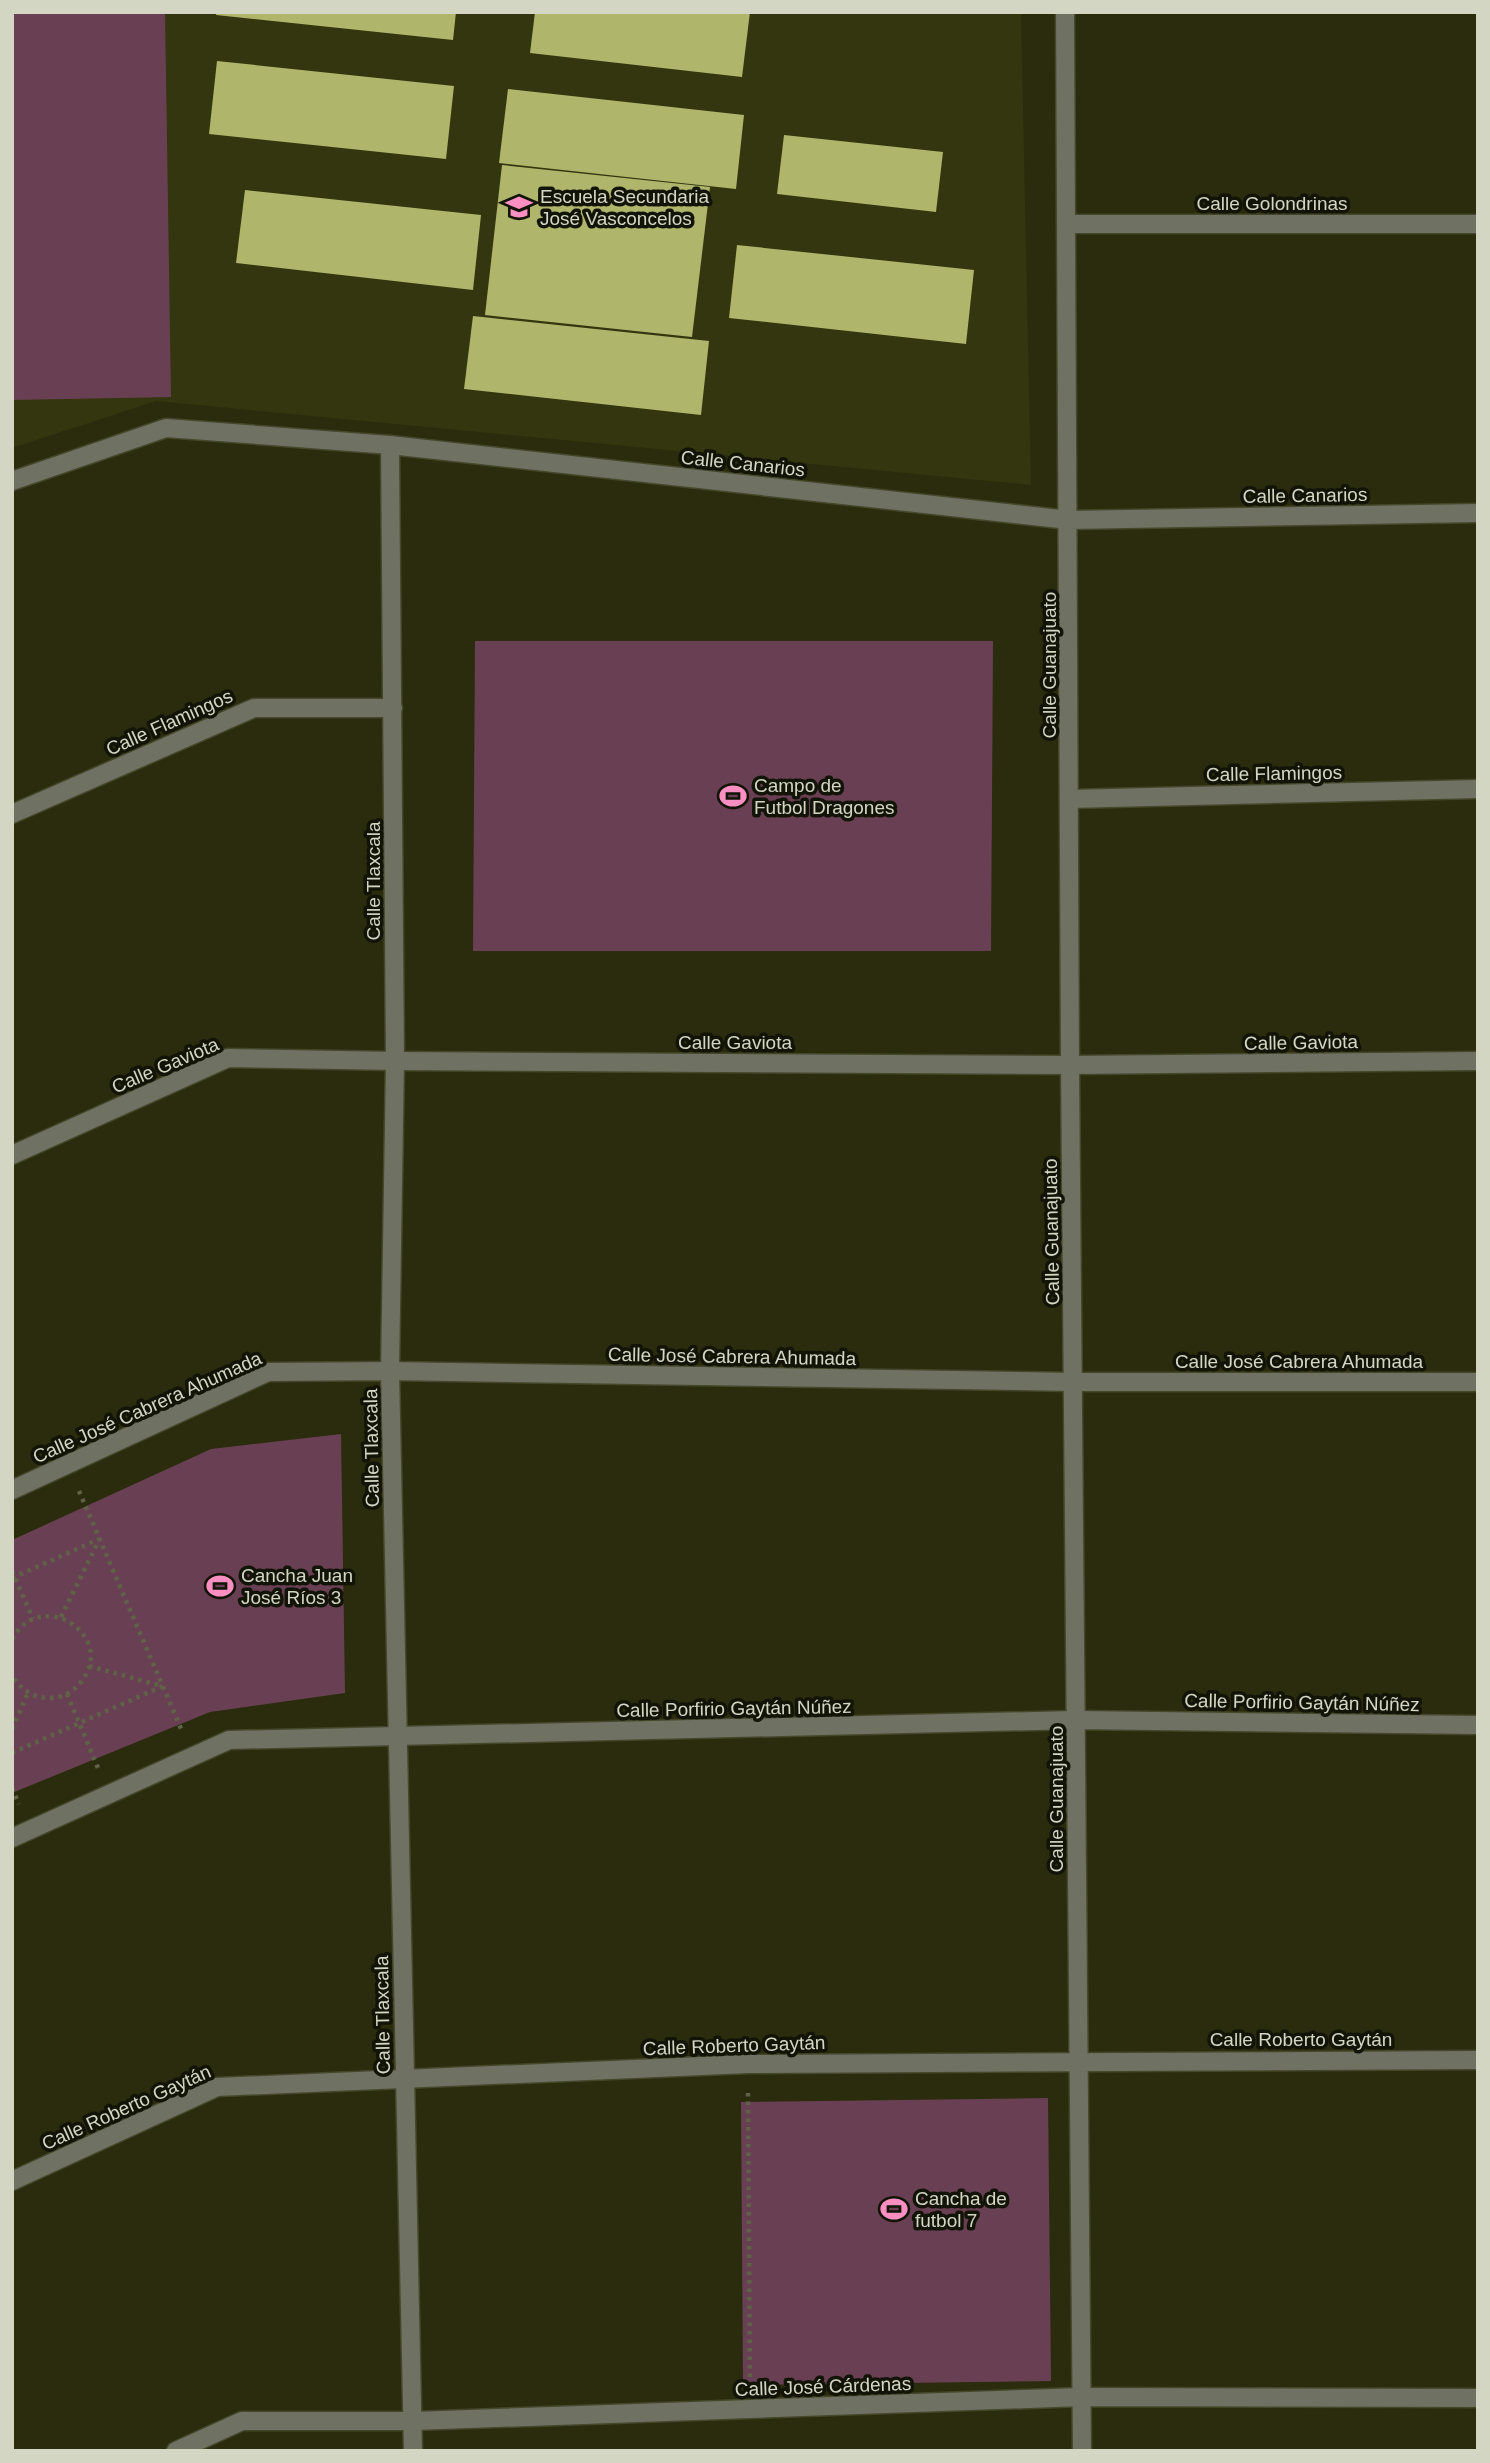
<svg xmlns="http://www.w3.org/2000/svg" width="1490" height="2463" font-family="Arial,sans-serif">
  <style>
    .built { fill: #34360f }
    .green { fill: #694053 }
    .building { fill: #afb66b }
    .lines { fill: none; stroke-linecap: round; stroke-linejoin: round }
    .minor-casing { stroke: #45472a; stroke-width: 21 }
    .path { stroke: #606247; stroke-width: 4.5; stroke-dasharray: 3.5 5; stroke-linecap: butt }
    .minor { stroke: #6f7163; stroke-width: 18 }
    .labels { text-anchor: middle; stroke-width: 7; stroke-linejoin: round; paint-order: stroke }
    .poi-label { font-size: 19px; fill: #d4d6c4; stroke: #121407; text-anchor: start }
    .street-label { font-size: 19px; fill: #d4d6c4; stroke: #121407 }
  </style>
  <rect width="100%" height="100%" fill="#2a2c0d"/>
  <!-- built -->
  <path class="built" d="M12 12H1021L1031 485 156 401 12 448Z"/>
  <!-- green -->
  <g class="green">
    <path d="M12 12H165L171 397 12 400Z"/>
    <path d="M475 641H993L991 951H473Z"/>
    <path d="M341 1434 345 1693 210 1712 12 1793V1540L211 1449Z"/>
    <path d="M1048 2098 1051 2381 743 2385 741 2102Z"/>
  </g>
  <!-- building -->
  <g class="building">
    <path d="M217 12H456L453 40 216 15Z"/>
    <path d="M535 12H750L742 77 530 53Z"/>
    <path d="M217 61 454 86 446 159 209 134Z"/>
    <path d="M508 89 744 115 736 189 499 163Z"/>
    <path d="M784 135 943 152 936 212 777 194Z"/>
    <path d="M502 165 710 187 692 337 485 315Z"/>
    <path d="M245 190 481 215 473 290 236 263Z"/>
    <path d="M737 245 974 270 966 344 729 318Z"/>
    <path d="M473 316 709 341 701 415 464 389Z"/>
  </g>
  <g class="lines">
    <!-- minor casing -->
    <g class="minor-casing">
      <g id="minor">
        <path d="M1065 12 1070 1065 1082 2451"/>
        <path d="M1067 224H1478"/>
        <path d="M390 445 395 1061 390 1371 413 2451"/>
        <path d="M12 481 166 428 390 445 1069 520 1478 513"/>
        <path d="M1070 799 1478 789"/>
        <path d="M12 814 254 708H393"/>
        <path d="M12 1155 228 1058 395 1061 1070 1065 1478 1061"/>
        <path d="M12 1490 268 1372 390 1371 1074 1382H1478"/>
        <path d="M12 1838 229 1740 1076 1720 1478 1725"/>
        <path d="M12 2181 217 2087 748 2064 1478 2060"/>
        <path d="M176 2451 242 2421H414L1082 2397 1478 2398"/>
      </g>
    </g>
    <!-- path -->
    <g class="path">
      <path d="M79 1491 182 1731"/>
      <path d="M12 1571 33 1619"/>
      <path d="M12 1578 99 1539"/>
      <path d="M61 1617 99 1540"/>
      <path d="M12 1639C42 1586 115 1636 83 1679 76 1690 65 1697 52 1698 35 1699 21 1690 12 1676"/>
      <path d="M89 1666 162 1686"/>
      <path d="M67 1694 98 1768"/>
      <path d="M12 1729 28 1693"/>
      <path d="M12 1753 163 1686"/>
      <path d="M12 1788 19 1804"/>
      <path d="M748 2093 750 2382"/>
    </g>
    <!-- minor -->
    <use href="#minor" class="minor"/>
  </g>
  <!-- icons -->
  <defs>
    <g id="school-bare" transform="scale(2.1)"><path d="M0-5L7-2L0 1L-7-2ZM-4 1L0 2.5L4 1V4Q0 6-4 4Z" fill="#fc8fc2" stroke="#121407" stroke-width="2.5" paint-order="stroke"/></g>
    <g id="stadium-bare" transform="scale(2.1)"><path d="M0-5a6.5 5 0 1 0 0 10a6.5 5 0 1 0 0-10ZM-3.5-1.8h7v3.6h-7Z" fill="#fc8fc2" stroke="#121407" stroke-width="2.5" paint-order="stroke"/></g>
  </defs>
  <g fill-rule="evenodd">
    <use href="#school-bare" x="519" y="207"/>
    <use href="#stadium-bare" x="733" y="796"/>
    <use href="#stadium-bare" x="220" y="1586"/>
    <use href="#stadium-bare" x="894" y="2209"/>
  </g>
  <g class="labels">
    <!-- poi labels -->
    <g class="poi-label">
      <text x="540" y="203">Escuela Secundaria<tspan x="540" dy="22">José Vasconcelos</tspan></text>
      <text x="754" y="792">Campo de<tspan x="754" dy="22">Futbol Dragones</tspan></text>
      <text x="241" y="1582">Cancha Juan<tspan x="241" dy="22">José Ríos 3</tspan></text>
      <text x="915" y="2205">Cancha de<tspan x="915" dy="22">futbol 7</tspan></text>
    </g>
    <!-- street labels -->
    <g class="street-label">
      <text x="1272" y="210">Calle Golondrinas</text>
      <text transform="translate(743 463) rotate(6)" y="7">Calle Canarios</text>
      <text transform="translate(1305 495) rotate(-1)" y="7">Calle Canarios</text>
      <text transform="translate(1049 665) rotate(-90)" y="7">Calle Guanajuato</text>
      <text transform="translate(169 722) rotate(-24)" y="7">Calle Flamingos</text>
      <text transform="translate(1274 773) rotate(-1)" y="7">Calle Flamingos</text>
      <text transform="translate(373 881) rotate(-90)" y="7">Calle Tlaxcala</text>
      <text x="735" y="1049">Calle Gaviota</text>
      <text transform="translate(1301 1042) rotate(-1)" y="7">Calle Gaviota</text>
      <text transform="translate(165 1065) rotate(-23)" y="7">Calle Gaviota</text>
      <text transform="translate(1051 1232) rotate(-91)" y="7">Calle Guanajuato</text>
      <text transform="translate(732 1356) rotate(1)" y="7">Calle José Cabrera Ahumada</text>
      <text x="1299" y="1368">Calle José Cabrera Ahumada</text>
      <text transform="translate(147 1407) rotate(-24)" y="7">Calle José Cabrera Ahumada</text>
      <text transform="translate(371 1448) rotate(-91)" y="7">Calle Tlaxcala</text>
      <text transform="translate(1302 1702) rotate(1)" y="7">Calle Porfirio Gaytán Núñez</text>
      <text transform="translate(734 1708) rotate(-1)" y="7">Calle Porfirio Gaytán Núñez</text>
      <text transform="translate(1056 1799) rotate(-90)" y="7">Calle Guanajuato</text>
      <text transform="translate(382 2015) rotate(-91)" y="7">Calle Tlaxcala</text>
      <text x="1301" y="2046">Calle Roberto Gaytán</text>
      <text transform="translate(734 2045) rotate(-2)" y="7">Calle Roberto Gaytán</text>
      <text transform="translate(126 2107) rotate(-24)" y="7">Calle Roberto Gaytán</text>
      <text transform="translate(823 2386) rotate(-2)" y="7">Calle José Cárdenas</text>
    </g>
  </g>
  <!-- border -->
  <rect width="1490" height="2463" fill="none" stroke="#d4d6c4" stroke-width="28"/>
</svg>
